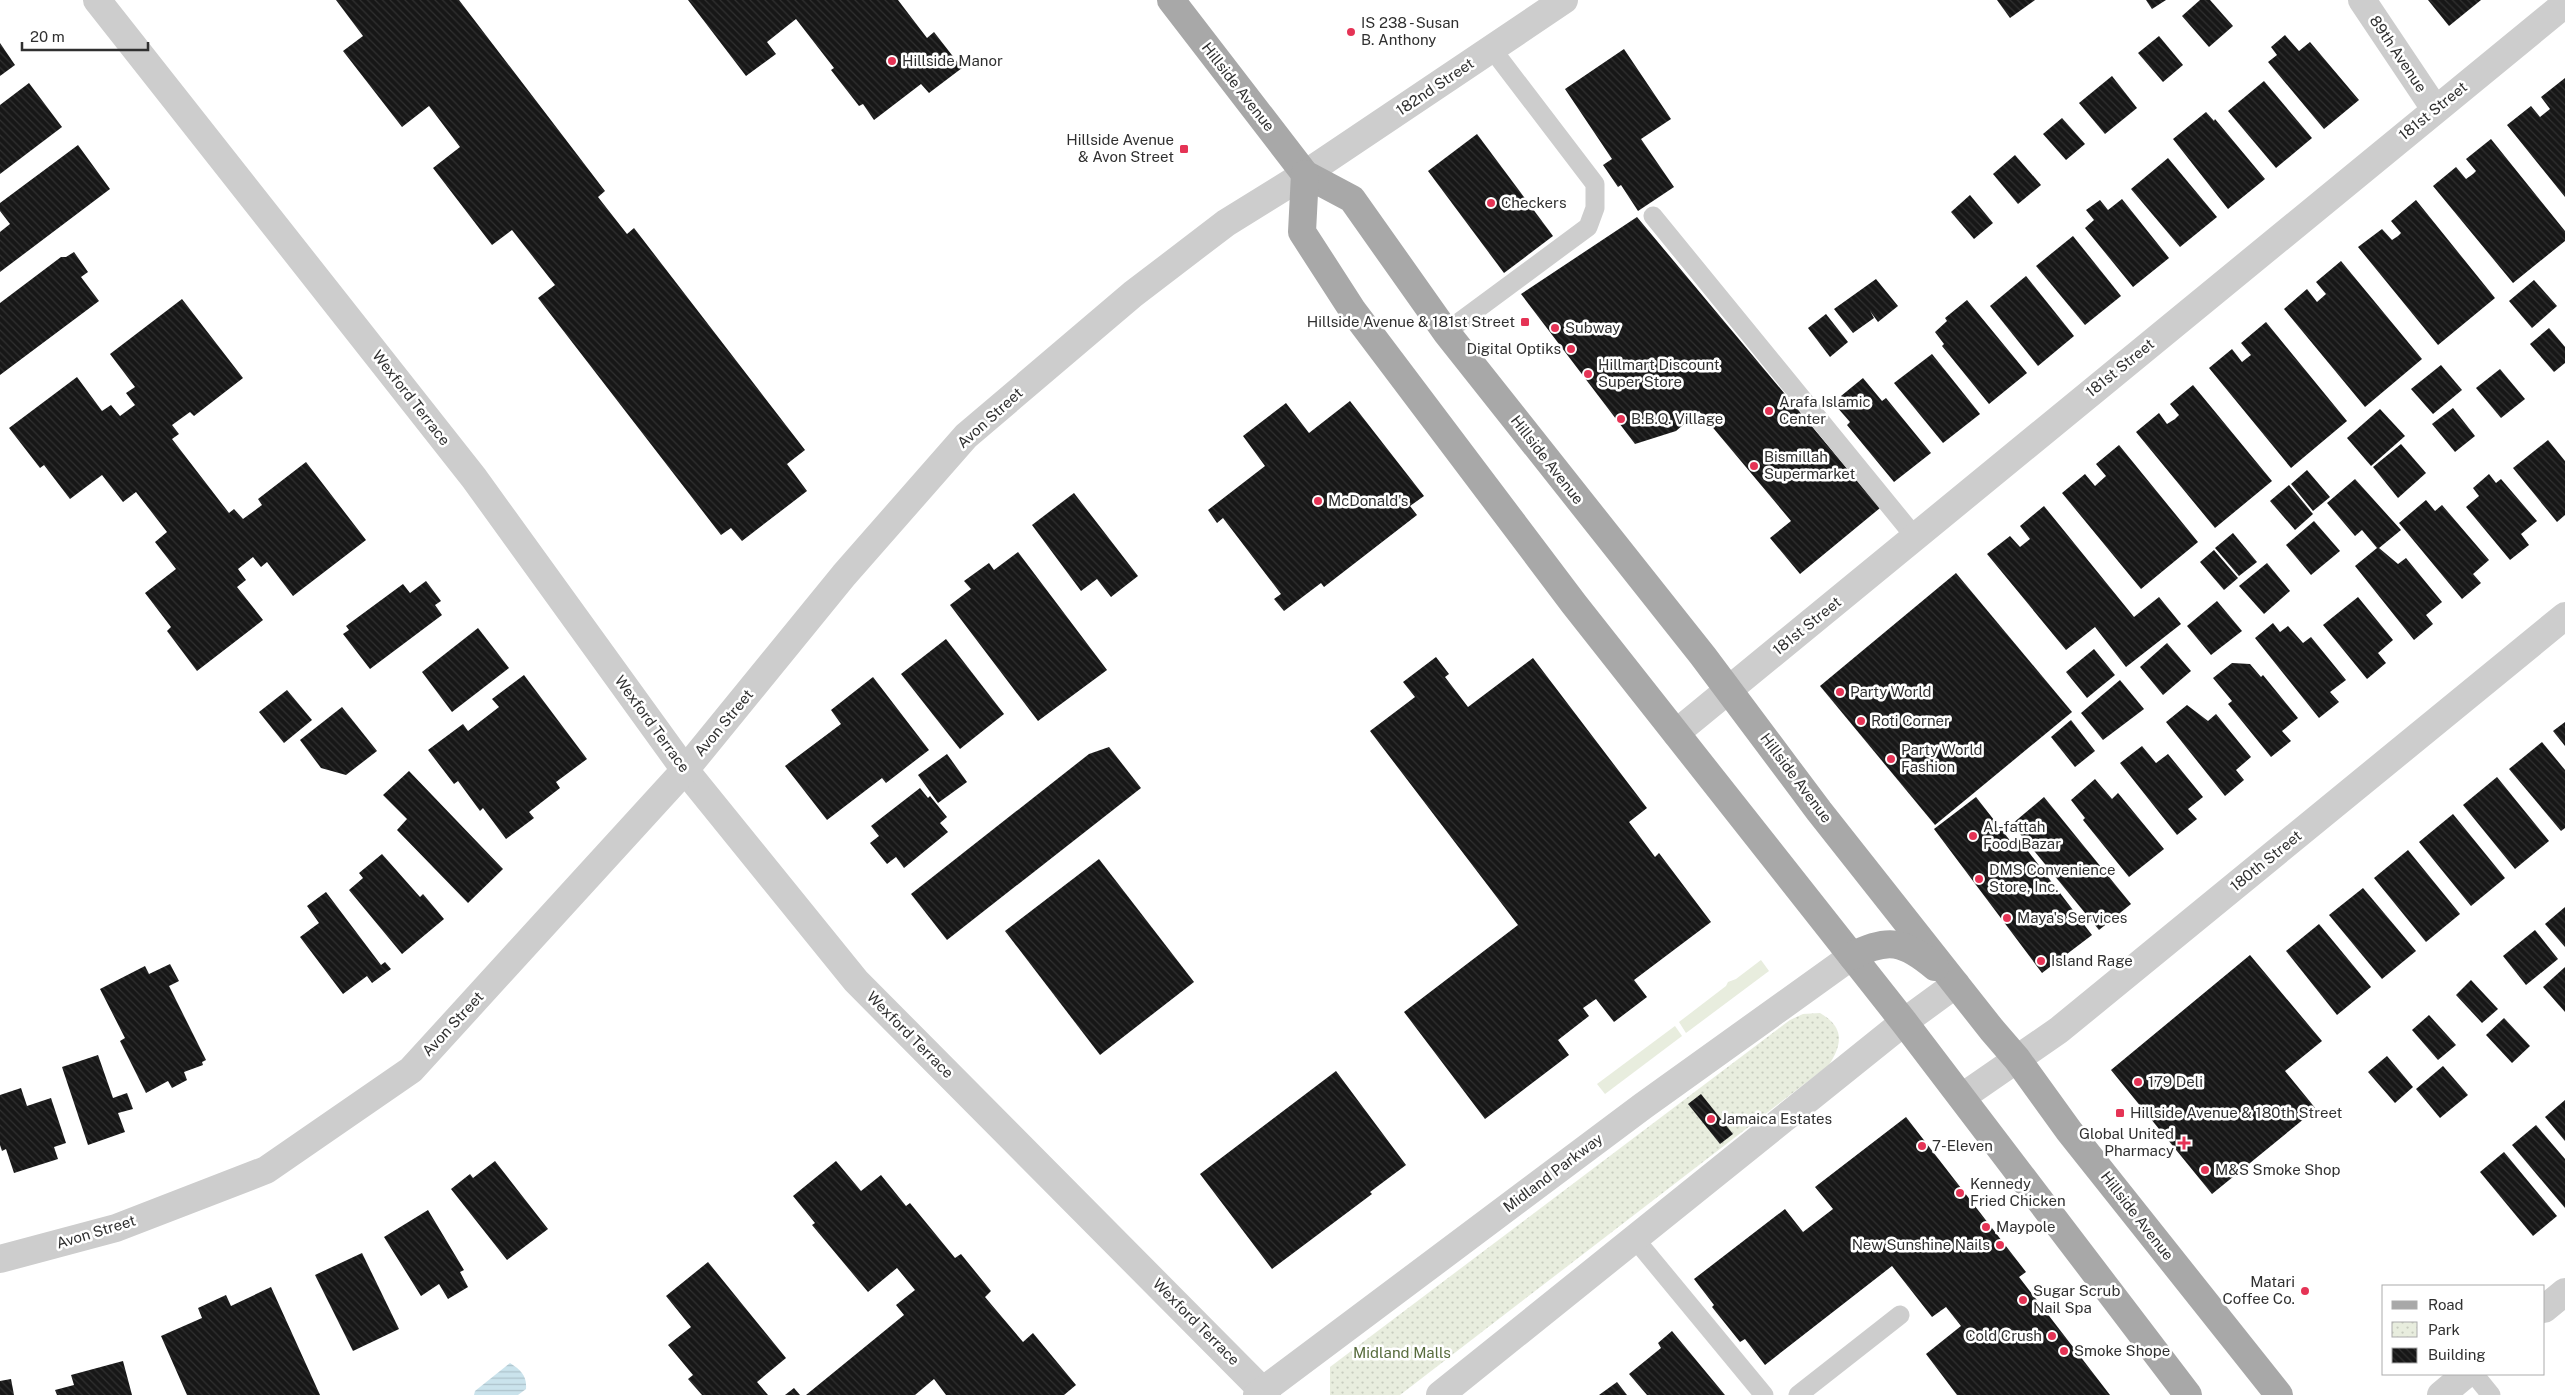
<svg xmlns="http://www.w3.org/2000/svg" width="2565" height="1395" font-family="'Public Sans',sans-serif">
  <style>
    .green { fill: #e8edde }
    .park { fill: url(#park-dots) }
    .water { fill: url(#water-rules) }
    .building { fill: url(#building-back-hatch) }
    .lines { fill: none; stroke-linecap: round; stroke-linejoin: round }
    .service { stroke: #cdcdcd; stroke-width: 19 }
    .minor { stroke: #cdcdcd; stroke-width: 28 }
    .primary { stroke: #a8a8a8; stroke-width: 28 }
    .poi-dot { fill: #e53355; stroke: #fff; stroke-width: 2 }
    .labels { text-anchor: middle; stroke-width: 5; stroke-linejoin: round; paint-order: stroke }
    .poi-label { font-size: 15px; fill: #303030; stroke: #fff; text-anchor: start }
    .street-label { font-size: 15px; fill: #303030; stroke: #fff }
    .park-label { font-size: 15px; fill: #586c3d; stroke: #fff }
  </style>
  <defs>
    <pattern id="park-dots" width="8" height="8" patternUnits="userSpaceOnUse" patternTransform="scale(1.25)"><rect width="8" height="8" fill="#e8edde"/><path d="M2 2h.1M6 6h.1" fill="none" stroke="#c7ccbf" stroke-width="1.8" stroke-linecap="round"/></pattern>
    <pattern id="water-rules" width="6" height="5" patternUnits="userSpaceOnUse" patternTransform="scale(1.25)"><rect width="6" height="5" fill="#cae3ec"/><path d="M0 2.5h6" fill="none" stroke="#aec3cb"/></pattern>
    <pattern id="building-back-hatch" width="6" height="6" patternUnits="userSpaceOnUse" patternTransform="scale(1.25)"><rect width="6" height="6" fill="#171717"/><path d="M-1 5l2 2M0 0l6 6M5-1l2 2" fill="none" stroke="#303030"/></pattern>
  </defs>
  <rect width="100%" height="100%" fill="#fff"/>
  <!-- green -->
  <g class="green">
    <path d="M1761 960 1769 971 1686 1033 1679 1022 1726 986 1728 982 1736 979Z"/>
    <path d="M1675 1026 1682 1036 1605 1094 1597 1084Z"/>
  </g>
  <!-- park -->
  <path class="park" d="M1820 1013C1844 1027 1843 1043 1829 1065L1400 1395H1330V1367L1790 1020 1803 1014Z"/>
  <!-- water -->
  <path class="water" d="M510 1363C521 1370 527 1376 526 1389L518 1395H474L475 1391Z"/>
  <!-- building -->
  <g class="building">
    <path d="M336 0H459L605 191 598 197 627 234 634 228 805 450 787 464 807 491 742 541 731 528 721 535 538 298 555 285 512 230 492 245 433 168 460 147 429 106 402 127 343 51 363 36Z"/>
    <path d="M688 0H898L927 38 934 32 962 68 929 93 921 84 874 120 863 104 859 106 831 70 834 68 796 19 767 42 776 54 746 76Z"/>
    <path d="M1997 0H2035L2010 18Z"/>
    <path d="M2146 0H2166L2152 9Z"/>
    <path d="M2200 0H2210L2233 26 2209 47 2182 16Z"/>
    <path d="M2428 0H2481L2449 26Z"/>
    <path d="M2285 35 2299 51 2310 42 2359 100 2324 129 2268 62 2277 55 2271 47Z"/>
    <path d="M2159 36 2183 65 2163 82 2138 53Z"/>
    <path d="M0 43 15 65 0 76Z"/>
    <path d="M1624 49 1671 119 1641 139 1674 187 1638 211 1621 185 1618 187 1603 165 1612 159 1565 89Z"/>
    <path d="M2112 76 2137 108 2105 134 2079 103Z"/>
    <path d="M2565 78V197L2507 125 2531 106 2540 117 2550 109 2541 97Z"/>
    <path d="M2264 81 2312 138 2276 168 2228 111Z"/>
    <path d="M29 83 62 127 0 174V105Z"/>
    <path d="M2206 112 2214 121 2215 119 2265 179 2228 209 2173 139Z"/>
    <path d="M2062 118 2085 144 2066 160 2043 134Z"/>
    <path d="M1477 134 1553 236 1504 273 1428 171Z"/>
    <path d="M2491 139 2565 231V241L2513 283 2433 186 2456 167 2466 179 2473 174 2476 171 2466 159Z"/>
    <path d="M78 145 110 189 0 272V232L10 224 0 211V203Z"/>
    <path d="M2015 155 2041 185 2018 204 1993 174Z"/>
    <path d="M2168 158 2217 217 2180 247 2131 189Z"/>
    <path d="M1970 195 1993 223 1974 239 1951 212Z"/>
    <path d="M2122 199 2169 258 2133 287 2085 228 2094 220 2086 210 2100 200 2108 210Z"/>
    <path d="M2416 200 2495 298 2438 345 2358 247 2382 229 2392 240 2398 236 2401 233 2391 221Z"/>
    <path d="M1637 217 1880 508 1800 574 1770 538 1791 521 1699 411 1676 431 1635 444 1521 294Z"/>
    <path d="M2073 236 2121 296 2085 325 2036 266Z"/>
    <path d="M74 252 88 272 81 277 99 301 0 375V303L61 257H66Z"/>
    <path d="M2341 261 2422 359 2365 407 2284 309 2307 289 2317 302 2326 294 2316 282Z"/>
    <path d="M2026 276 2074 336 2038 366 1990 306Z"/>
    <path d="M1876 279 1898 306 1878 322 1870 311 1874 318 1853 333 1834 309Z"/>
    <path d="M2534 280 2557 306 2532 328 2509 301Z"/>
    <path d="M182 299 243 378 194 416 190 412 172 425 179 434 172 439 229 513 234 509 243 519 262 505 258 499 306 462 366 540 293 596 267 562 261 567 253 557 238 569 246 580 237 587 263 620 197 671 167 631 171 627 145 593 176 569 155 542 167 532 136 492 123 502 102 475 70 499 44 465 40 468 9 428 77 377 102 411 111 405 120 416 135 405 126 393 135 387 110 354Z"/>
    <path d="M1967 300 2027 373 1989 404 1942 346 1944 344 1935 332 1947 321 1945 318Z"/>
    <path d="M1826 314 1848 342 1830 357 1808 328Z"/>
    <path d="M2266 322 2347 421 2291 468 2209 368 2232 349 2242 362 2247 358 2251 355 2241 343Z"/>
    <path d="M2549 328 2565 347V363L2554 372 2530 344Z"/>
    <path d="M1932 354 1980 414 1943 443 1894 383Z"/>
    <path d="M2441 365 2462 390 2433 414 2411 389Z"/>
    <path d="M2500 369 2525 399 2501 418 2476 388Z"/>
    <path d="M1863 378 1882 401 1886 398 1931 453 1894 482 1847 425 1850 422 1836 406 1844 400 1841 396Z"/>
    <path d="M2193 385 2272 481 2215 528 2136 432 2159 413 2167 424 2175 419 2179 415 2170 404Z"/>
    <path d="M1350 401 1424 496 1410 506 1417 515 1324 587 1321 583 1284 611 1274 599 1281 594 1223 518 1217 523 1208 510 1265 466 1243 436 1286 403 1309 433Z"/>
    <path d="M2453 408 2475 436 2455 452 2432 424Z"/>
    <path d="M2380 409 2405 436 2371 466 2347 438Z"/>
    <path d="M2548 440 2565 461V515L2557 522 2513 468Z"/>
    <path d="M2401 444 2426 473 2398 498 2373 467Z"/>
    <path d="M2119 445 2198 542 2141 589 2062 493 2085 474 2095 486 2106 476 2096 464Z"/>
    <path d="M2307 470 2330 497 2313 511 2291 484Z"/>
    <path d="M2489 474 2496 483 2501 479 2537 521 2521 534 2529 545 2510 560 2466 507 2479 496 2473 488Z"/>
    <path d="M2355 479 2401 530 2379 548 2398 564 2406 558 2442 602 2426 615 2433 624 2414 640 2355 566 2377 548 2362 530 2355 536 2327 503Z"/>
    <path d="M2289 485 2313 514 2295 530 2270 501Z"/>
    <path d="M1074 493 1138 576 1111 597 1097 579 1081 591 1032 525Z"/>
    <path d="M2426 500 2435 511 2442 505 2489 560 2473 574 2481 583 2462 599 2399 523Z"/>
    <path d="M2044 506 2134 617 2159 597 2181 624 2126 667 2095 627 2066 650 1987 554 2010 536 2020 547 2030 539 2020 526Z"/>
    <path d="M2314 521 2340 551 2311 575 2286 545Z"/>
    <path d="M2233 533 2257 562 2239 576 2215 548Z"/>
    <path d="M2214 550 2238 578 2224 590 2200 562Z"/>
    <path d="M1018 552 1107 670 1038 721 950 605 971 589 964 581 989 563 994 570Z"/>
    <path d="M2267 563 2290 591 2264 614 2239 586Z"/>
    <path d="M1956 573 2072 712 1935 825 1820 686Z"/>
    <path d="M426 581 441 601 435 605 442 615 370 669 343 634 349 630 346 626 403 584 410 593Z"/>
    <path d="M2358 597 2393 640 2378 653 2386 663 2367 679 2323 625Z"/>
    <path d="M2217 601 2242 631 2211 655 2187 626Z"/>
    <path d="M2273 623 2280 632 2288 626 2303 643 2311 637 2346 680 2330 692 2339 702 2319 718 2255 638Z"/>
    <path d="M478 628 509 668 452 712 422 672Z"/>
    <path d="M946 639 1004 714 960 749 901 674Z"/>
    <path d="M2167 643 2191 671 2163 695 2140 667Z"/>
    <path d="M2094 649 2115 675 2087 698 2066 672Z"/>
    <path d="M1436 657 1449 674 1445 677 1468 707 1533 658 1647 808 1629 822 1655 857 1659 853 1711 922 1634 980 1647 997 1614 1022 1596 999 1583 1008 1589 1016 1558 1040 1569 1055 1485 1119 1404 1012 1518 925 1370 731 1415 697 1403 682Z"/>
    <path d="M2232 663 2250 664 2261 677 2263 675 2298 718 2282 731 2291 741 2271 757 2228 704 2232 701 2213 678Z"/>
    <path d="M524 675 587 759 556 782 560 788 529 812 534 818 506 839 483 808 480 811 458 781 454 784 428 750 463 724 468 731 499 707 492 699Z"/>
    <path d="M873 677 929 750 886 783 882 778 827 820 785 766 841 724 831 710Z"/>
    <path d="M2120 680 2144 709 2103 740 2081 713Z"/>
    <path d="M287 690 312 720 284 743 259 712Z"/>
    <path d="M2187 705 2208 721 2216 714 2251 757 2236 770 2244 780 2225 796 2166 722Z"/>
    <path d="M342 707 377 751 346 775 321 768 300 740Z"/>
    <path d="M2071 720 2095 751 2075 767 2051 737Z"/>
    <path d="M2565 722V746L2553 731Z"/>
    <path d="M2542 742 2565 770V828L2561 831 2509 769Z"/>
    <path d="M2142 746 2156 763 2168 754 2203 797 2188 809 2197 819 2177 835 2120 763Z"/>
    <path d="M1109 747 1141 788 947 940 911 894 1089 754Z"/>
    <path d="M947 754 967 782 938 803 918 775Z"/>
    <path d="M409 771 503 869 468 903 397 830 407 819 383 795Z"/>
    <path d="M2497 777 2549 841 2515 869 2463 805Z"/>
    <path d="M2095 779 2112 799 2118 793 2164 849 2129 877 2083 820 2085 818 2071 800Z"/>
    <path d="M920 788 928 798 930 796 947 817 940 823 948 832 904 868 896 857 887 864 870 843 879 836 871 826Z"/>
    <path d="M1976 797 2012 843 2018 838 2092 935 2042 973 1934 829Z"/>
    <path d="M2044 797 2131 904 2099 930 2012 824Z"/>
    <path d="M2453 814 2505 878 2471 906 2419 842Z"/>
    <path d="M2408 850 2460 914 2426 942 2374 878Z"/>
    <path d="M382 854 420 897 423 894 444 919 402 954 349 890 363 878 359 873Z"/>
    <path d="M1099 859 1194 982 1100 1055 1005 931Z"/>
    <path d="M2363 888 2416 951 2382 979 2329 915Z"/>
    <path d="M326 892 381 965 385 962 391 969 372 983 367 976 343 994 300 937 319 923 307 906Z"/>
    <path d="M2565 907V947L2545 924Z"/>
    <path d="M2319 924 2371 987 2337 1015 2286 951Z"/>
    <path d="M2535 930 2558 959 2526 985 2503 956Z"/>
    <path d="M2250 955 2322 1041 2285 1071 2316 1109 2212 1194 2111 1070Z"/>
    <path d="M170 964 179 981 169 986 206 1060 202 1062 203 1065 184 1072 187 1080 172 1088 168 1081 146 1093 120 1041 125 1038 100 989 145 966 149 974Z"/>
    <path d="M2565 967V1012L2543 987Z"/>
    <path d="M2471 980 2498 1009 2482 1023 2456 995Z"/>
    <path d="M2429 1015 2456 1045 2438 1060 2412 1030Z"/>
    <path d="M2504 1018 2530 1046 2512 1063 2486 1035Z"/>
    <path d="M98 1055 113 1098 127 1093 133 1109 118 1113 125 1132 88 1145 62 1067Z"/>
    <path d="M2387 1056 2413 1087 2395 1103 2368 1072Z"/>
    <path d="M2443 1066 2468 1095 2440 1118 2416 1089Z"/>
    <path d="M1336 1071 1406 1165 1370 1192 1372 1194 1272 1269 1200 1174Z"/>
    <path d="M21 1088 27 1106 51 1098 66 1143 54 1147 58 1159 14 1173 6 1149 2 1151 0 1145V1095Z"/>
    <path d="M1701 1094 1733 1134 1720 1144 1688 1104Z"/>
    <path d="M2565 1100V1141L2545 1117Z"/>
    <path d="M1906 1117 2026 1272 2019 1277 2110 1395H1957L1926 1354 1961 1326 1946 1307 1932 1317 1892 1266 1765 1365 1745 1339 1740 1342 1712 1307 1714 1305 1694 1279 1785 1209 1803 1232 1833 1209 1815 1187Z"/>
    <path d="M2536 1125 2565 1159V1208L2512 1145Z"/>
    <path d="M2504 1152 2557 1216 2533 1236 2480 1172Z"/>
    <path d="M495 1161 548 1229 507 1260 451 1189 470 1174 473 1178Z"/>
    <path d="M836 1161 861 1191 881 1175 906 1206 910 1203 955 1258 961 1254 991 1291 985 1297 1023 1342 1033 1333 1076 1385 1064 1395H946L934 1379 915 1395H806L904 1315 896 1305 915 1290 897 1268 868 1292 812 1225 815 1223 793 1196Z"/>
    <path d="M428 1210 464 1270 460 1272 468 1287 448 1299 439 1284 421 1296 384 1237Z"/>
    <path d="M362 1253 399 1329 353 1351 315 1275Z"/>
    <path d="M708 1262 786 1358 757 1382 768 1395H702L688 1379 693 1375 668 1345 691 1327 666 1296Z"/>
    <path d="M271 1287 320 1395H187L161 1336 202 1318 198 1308 226 1295 231 1306Z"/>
    <path d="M1672 1331 1725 1395H1647L1629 1374 1661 1348 1658 1343Z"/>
    <path d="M123 1361 132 1395H57L55 1390 74 1385 71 1375Z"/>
    <path d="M11 1379 14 1395H0V1381Z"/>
    <path d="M1617 1382 1627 1395H1599Z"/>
    <path d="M794 1388 800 1395H785Z"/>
  </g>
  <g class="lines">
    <!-- service -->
    <g class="service">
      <path d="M1653 216 1915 537"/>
      <path d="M1446 332 1588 227 1595 208V184L1492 49"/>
      <path d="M1635 1239 1764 1395"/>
      <path d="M2474 1374 2491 1395"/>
      <path d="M1798 1395 1900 1315"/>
    </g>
    <!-- minor -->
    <g class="minor">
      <path d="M97 0 474 478 685 770 856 981 1267 1395"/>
      <path d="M2362 0 2435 109"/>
      <path d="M1676 733 2565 4"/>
      <path d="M1962 1097 2059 1030 2565 616"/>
      <path d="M0 1259 116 1228 266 1170 411 1070 685 770 844 575 966 436 1133 294 1226 223 1305 174 1564 0"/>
      <path d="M2544 1309 2565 1292"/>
      <path d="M1257 1395 1643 1106 1852 956"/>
      <path d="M1440 1395 1904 1022 1956 984"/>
      <path d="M2441 1395 2466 1374"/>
    </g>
    <!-- primary -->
    <g class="primary">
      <path d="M1171 0 1305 174 1352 199 1446 332 1703 656 1819 811 1992 1030 2017 1059 2069 1131 2279 1395"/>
      <path d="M1305 174 1302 232 1353 311 1574 604 1904 1022 2188 1395"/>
      <path d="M1852 956C1888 937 1904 941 1935 967"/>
    </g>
  </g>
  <!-- markers -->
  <g class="poi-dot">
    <circle cx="1351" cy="32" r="5"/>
    <circle cx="892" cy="61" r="5"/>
    <rect x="1179" y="144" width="10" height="10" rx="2.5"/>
    <circle cx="1491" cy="203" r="5"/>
    <rect x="1520" y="317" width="10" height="10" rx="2.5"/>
    <circle cx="1555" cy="328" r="5"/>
    <circle cx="1571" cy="349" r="5"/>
    <circle cx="1588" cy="374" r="5"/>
    <circle cx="1769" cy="411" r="5"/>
    <circle cx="1621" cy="419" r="5"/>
    <circle cx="1754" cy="466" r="5"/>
    <circle cx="1318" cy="501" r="5"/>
    <circle cx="1840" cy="692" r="5"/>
    <circle cx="1861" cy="721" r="5"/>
    <circle cx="1891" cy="759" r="5"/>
    <circle cx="1973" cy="836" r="5"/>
    <circle cx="1979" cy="879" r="5"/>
    <circle cx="2007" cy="918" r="5"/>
    <circle cx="2041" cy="961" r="5"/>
    <circle cx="2138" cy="1082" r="5"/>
    <rect x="2115" y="1108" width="10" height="10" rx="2.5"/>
    <circle cx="1711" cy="1119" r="5"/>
    <path d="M2181.5 1135.5h5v5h5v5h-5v5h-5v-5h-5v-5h5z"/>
    <circle cx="1922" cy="1146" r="5"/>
    <circle cx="2205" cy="1170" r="5"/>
    <circle cx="1960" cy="1193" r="5"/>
    <circle cx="1986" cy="1227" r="5"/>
    <circle cx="2000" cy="1245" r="5"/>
    <circle cx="2305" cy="1291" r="5"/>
    <circle cx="2023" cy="1300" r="5"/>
    <circle cx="2052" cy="1336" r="5"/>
    <circle cx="2064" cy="1351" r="5"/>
  </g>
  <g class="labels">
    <!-- poi labels -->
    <g class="poi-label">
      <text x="1361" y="28">IS 238 - Susan<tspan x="1361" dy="17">B. Anthony</tspan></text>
      <text x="902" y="66">Hillside Manor</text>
      <text x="1174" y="145" text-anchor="end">Hillside Avenue<tspan x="1174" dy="17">&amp; Avon Street</tspan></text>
      <text x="1501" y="208">Checkers</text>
      <text x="1515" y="327" text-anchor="end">Hillside Avenue &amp; 181st Street</text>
      <text x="1565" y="333">Subway</text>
      <text x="1561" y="354" text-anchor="end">Digital Optiks</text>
      <text x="1598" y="370">Hillmart Discount<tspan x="1598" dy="17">Super Store</tspan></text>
      <text x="1779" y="407">Arafa Islamic<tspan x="1779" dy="17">Center</tspan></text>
      <text x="1631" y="424">B.B.Q. Village</text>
      <text x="1764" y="462">Bismillah<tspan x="1764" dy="17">Supermarket</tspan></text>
      <text x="1328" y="506">McDonald's</text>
      <text x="1850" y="697">Party World</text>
      <text x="1871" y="726">Roti Corner</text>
      <text x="1901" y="755">Party World<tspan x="1901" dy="17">Fashion</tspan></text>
      <text x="1983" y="832">Al-fattah<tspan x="1983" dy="17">Food Bazar</tspan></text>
      <text x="1989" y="875">DMS Convenience<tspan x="1989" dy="17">Store, Inc.</tspan></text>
      <text x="2017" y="923">Maya's Services</text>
      <text x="2051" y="966">Island Rage</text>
      <text x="2148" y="1087">179 Deli</text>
      <text x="2130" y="1118">Hillside Avenue &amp; 180th Street</text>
      <text x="1721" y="1124">Jamaica Estates</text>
      <text x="2174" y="1139" text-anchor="end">Global United<tspan x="2174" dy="17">Pharmacy</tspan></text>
      <text x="1932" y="1151">7-Eleven</text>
      <text x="2215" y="1175">M&amp;S Smoke Shop</text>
      <text x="1970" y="1189">Kennedy<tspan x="1970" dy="17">Fried Chicken</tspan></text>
      <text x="1996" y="1232">Maypole</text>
      <text x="1990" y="1250" text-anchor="end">New Sunshine Nails</text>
      <text x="2295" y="1287" text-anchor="end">Matari<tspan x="2295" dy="17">Coffee Co.</tspan></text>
      <text x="2033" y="1296">Sugar Scrub<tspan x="2033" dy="17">Nail Spa</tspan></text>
      <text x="2042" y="1341" text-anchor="end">Cold Crush</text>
      <text x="2074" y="1356">Smoke Shope</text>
    </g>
    <!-- street labels -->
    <g class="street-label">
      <text transform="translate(2398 54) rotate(56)" y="5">89th Avenue</text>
      <text transform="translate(1238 87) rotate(52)" y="5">Hillside Avenue</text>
      <text transform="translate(1435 87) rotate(-34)" y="5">182nd Street</text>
      <text transform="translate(2433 111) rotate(-39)" y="5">181st Street</text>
      <text transform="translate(2120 368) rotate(-39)" y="5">181st Street</text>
      <text transform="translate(411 398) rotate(52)" y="5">Wexford Terrace</text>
      <text transform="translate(990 418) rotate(-42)" y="5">Avon Street</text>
      <text transform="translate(1547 460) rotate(52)" y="5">Hillside Avenue</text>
      <text transform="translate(1807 626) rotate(-39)" y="5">181st Street</text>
      <text transform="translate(724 723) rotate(-50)" y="5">Avon Street</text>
      <text transform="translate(652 724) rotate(54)" y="5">Wexford Terrace</text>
      <text transform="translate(1796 778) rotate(53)" y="5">Hillside Avenue</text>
      <text transform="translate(2266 861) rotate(-39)" y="5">180th Street</text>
      <text transform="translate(453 1024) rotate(-47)" y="5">Avon Street</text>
      <text transform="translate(910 1035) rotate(45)" y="5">Wexford Terrace</text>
      <text transform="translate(1553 1173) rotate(-37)" y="5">Midland Parkway</text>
      <text transform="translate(2137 1216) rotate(52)" y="5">Hillside Avenue</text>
      <text transform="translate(96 1232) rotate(-17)" y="5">Avon Street</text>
      <text transform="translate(1196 1322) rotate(45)" y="5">Wexford Terrace</text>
    </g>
    <!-- park labels -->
    <g class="park-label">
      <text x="1402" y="1358">Midland Malls</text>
    </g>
  </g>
  <!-- legend -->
  <rect x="2382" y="1285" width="162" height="90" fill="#ffffff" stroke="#acacac"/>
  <rect x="2392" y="1301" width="25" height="8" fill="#a8a8a8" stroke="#acacac"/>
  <text x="2428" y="1310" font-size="15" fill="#303030">Road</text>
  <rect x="2392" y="1322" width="25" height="15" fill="url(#park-dots)" stroke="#acacac"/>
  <text x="2428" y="1335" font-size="15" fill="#303030">Park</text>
  <rect x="2392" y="1348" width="25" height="15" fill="url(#building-back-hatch)" stroke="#acacac"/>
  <text x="2428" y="1360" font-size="15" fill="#303030">Building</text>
  <!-- scale -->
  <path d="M22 42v8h126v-8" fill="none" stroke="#303030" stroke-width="2.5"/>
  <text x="30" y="42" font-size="15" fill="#303030" stroke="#ffffff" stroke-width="4" paint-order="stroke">20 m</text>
</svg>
